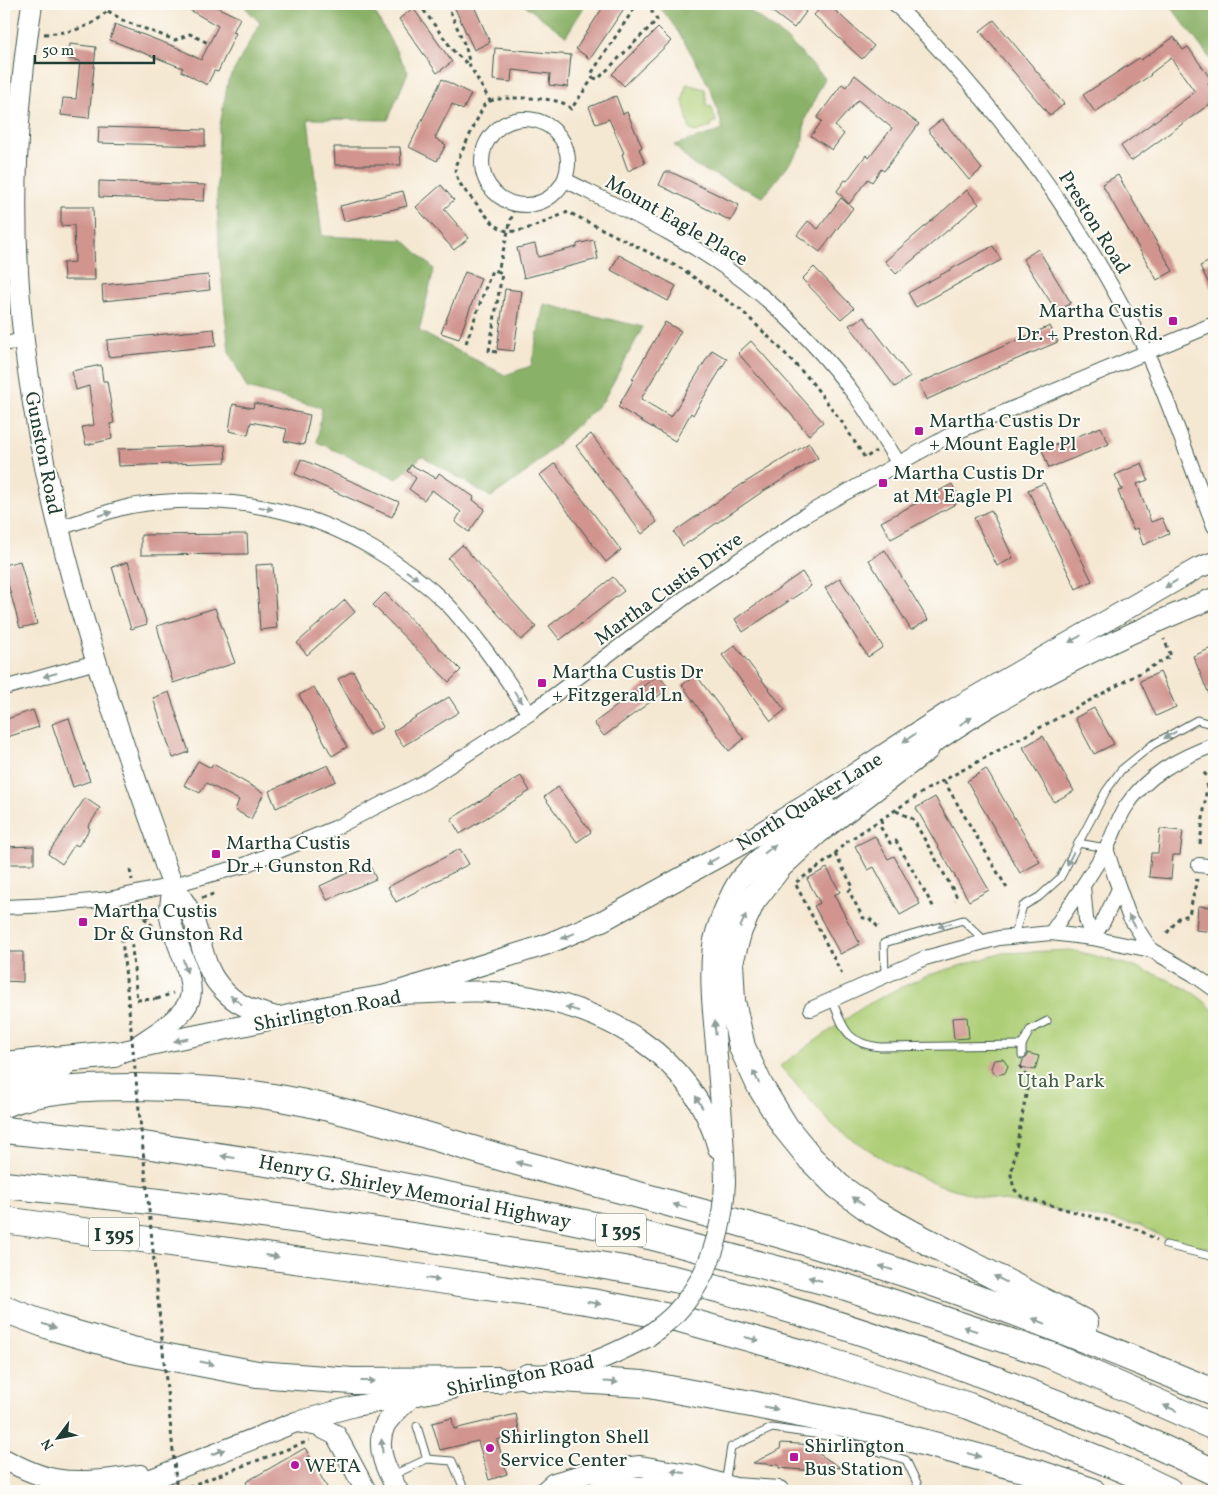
<svg xmlns="http://www.w3.org/2000/svg" width="1218" height="1495" font-family="Vollkorn,serif">
  <style>
    .green { fill: #adce76; stroke: #668655 }
    .forest { fill: #8ab167; stroke: #54774e }
    .building { fill: #d1948f }
    .lines { fill: none; stroke-linecap: round; stroke-linejoin: round }
    .lane-casing { stroke: #3f574c; stroke-width: 9 }
    .street-casing { stroke: #3f574c; stroke-width: 16 }
    .secondary-casing { stroke: #3f574c; stroke-width: 22 }
    .highway-casing { stroke: #3f574c; stroke-width: 28 }
    .path { stroke: #3f574c; stroke-width: 3; stroke-dasharray: 4 4; stroke-linecap: butt }
    .lane { stroke: #fff; stroke-width: 7 }
    .street { stroke: #fff; stroke-width: 14 }
    .secondary { stroke: #fff; stroke-width: 20 }
    .highway { stroke: #fff; stroke-width: 26 }
    .secondary-bridge-casing { stroke: #3f574c; stroke-width: 22; stroke-linecap: butt }
    .path-bridge { stroke: #3f574c; stroke-width: 3; stroke-dasharray: 4 4; stroke-linecap: butt }
    .secondary-bridge { stroke: #fff; stroke-width: 20 }
    .oneway { fill: #8f9e9a }
    .poi-dot { fill: #b5179e; stroke: #fdfcf7; stroke-width: 2 }
    .labels { text-anchor: middle; stroke-width: 4; stroke-linejoin: round; paint-order: stroke }
    .shield { fill: #fdfcf7; stroke: #62766e; stroke-width: 1 }
    .shield-label { font-size: 19px; font-weight: bold; fill: #1f3d34 }
    .street-label { font-size: 20px; fill: #1f3d34; stroke: #fdfcf7 }
    .poi-label { font-size: 20px; fill: #1f3d34; stroke: #fdfcf7; text-anchor: start }
    .park-label { font-size: 20px; fill: #426144; stroke: #fdfcf7 }
  </style>
  <rect width="100%" height="100%" fill="#fdfcf7"/>
  <filter id="ink" filterUnits="userSpaceOnUse"><feTurbulence type="fractalNoise" baseFrequency=".02" numOctaves="2"/><feDisplacementMap in="SourceGraphic" scale="10" xChannelSelector="R" yChannelSelector="G"/><feConvolveMatrix kernelMatrix="1 2 1 2 8 2 1 2 1" color-interpolation-filters="sRGB"/></filter>
  <filter id="wash" filterUnits="userSpaceOnUse"><feTurbulence type="fractalNoise" baseFrequency=".0096" numOctaves="4" result="noise"/><feDisplacementMap in="SourceGraphic" scale="20" xChannelSelector="R" yChannelSelector="G"/><feGaussianBlur stdDeviation="1.12" result="paint"/><feColorMatrix in="noise" values="0 0 0 0 0 0 0 0 0 0 0 0 0 0 0 0 0 1.4 0 .05"/><feComposite in="paint" operator="in"/></filter>
  <g filter="url(#wash)">
    <rect width="100%" height="100%" fill="#f5e8d3"/>
    <!-- green -->
    <g class="green">
      <path d="M686 84 705 89 707 106 712 107 716 122 711 123V127L695 132 690 130 683 101Z"/>
      <path d="M1071 950C1112 960 1186 977 1214 1011V1249L1172 1242 1140 1225 981 1197 940 1185 892 1165 833 1126 780 1066 863 1007 897 989 932 974 1003 953Z"/>
    </g>
    <!-- forest -->
    <g class="forest">
      <path d="M242 4H382L374 11 408 72 388 120 308 119 322 236 404 240 434 269 419 331 505 375 531 366 544 304 643 327 603 401 528 471 491 497 422 456 397 479 317 442 322 408 247 388 229 352 220 262 217 198 219 131 228 81 260 23Z"/>
      <path d="M523 4H586L566 36Z"/>
      <path d="M655 4H741L787 39 825 78 805 119 802 147 763 197 693 165 674 145 723 130C720 119 717 107 713 96 707 79 669 11 655 4Z"/>
      <path d="M1169 4H1214V64Z"/>
    </g>
    <g id="blocks">
      <!-- building -->
      <g class="building">
        <path d="M179 4H210L240 18 233 32 236 33 218 72 214 71 207 85 181 71 183 68 110 40 115 24 178 48 201 60 218 26Z"/>
        <path d="M453 4H473L490 42 474 50Z"/>
        <path d="M605 4H627L590 59 576 49Z"/>
        <path d="M762 4H795L806 12 794 28Z"/>
        <path d="M824 4H828L874 46 862 59 814 15Z"/>
        <path d="M413 8 452 62 437 73 399 19Z"/>
        <path d="M994 20 1064 104 1050 116 980 31Z"/>
        <path d="M658 28 671 41 624 86 612 74Z"/>
        <path d="M1174 37 1183 50 1188 47 1212 81 1208 84 1214 93V101L1131 161 1121 146 1195 92 1171 58 1150 74 1151 75 1095 112 1083 95 1139 58 1141 60Z"/>
        <path d="M70 44 96 47 89 118 61 115 63 98 76 99 80 61 68 59Z"/>
        <path d="M495 48 571 55 568 87 549 85 550 74 512 70 511 82 493 80Z"/>
        <path d="M855 75 886 100 919 124 884 171 881 169 872 182 868 179 849 204 837 191 845 180 847 181 866 155 869 158 892 128 858 100 835 126 844 134 832 150 811 136 822 121 817 118 842 84 846 87Z"/>
        <path d="M442 79 471 94 463 110 452 104 435 138 446 145 437 161 409 147Z"/>
        <path d="M616 96 623 114 627 112 642 147 639 149 645 163 628 171 622 154 624 153 609 119 596 124 589 107Z"/>
        <path d="M942 119 982 169 969 180 928 130Z"/>
        <path d="M99 127 205 130V146L98 143Z"/>
        <path d="M334 147H400L401 165H335Z"/>
        <path d="M665 172H671L739 205 731 221 659 185Z"/>
        <path d="M1118 175 1173 271 1157 280 1102 184Z"/>
        <path d="M99 181 205 185 204 201 99 197Z"/>
        <path d="M441 185 454 200 444 209 469 238 454 250 416 207Z"/>
        <path d="M967 190 979 204 896 274 885 261Z"/>
        <path d="M403 191 407 206 344 221 340 206Z"/>
        <path d="M841 198 853 208 820 252 797 235 808 221 818 229Z"/>
        <path d="M61 207H93L95 280H64L63 263 75 262 74 225 61 226Z"/>
        <path d="M594 240 598 259 524 278 517 248 535 244 538 257 577 247V244Z"/>
        <path d="M993 246 1001 260 916 307 908 293Z"/>
        <path d="M1038 249 1071 303 1057 312 1023 259Z"/>
        <path d="M619 255 676 286 668 301 611 270Z"/>
        <path d="M1214 259V294L1200 266Z"/>
        <path d="M814 267 854 308 841 319 802 279Z"/>
        <path d="M465 272 481 278 459 339 441 333Z"/>
        <path d="M208 275 210 290 103 301 102 285Z"/>
        <path d="M505 289 522 291 514 351 497 349Z"/>
        <path d="M864 317 910 377 895 387 849 325Z"/>
        <path d="M665 322 681 331 641 399 671 417 712 350 727 359 693 415 691 413 675 441 618 407 634 379H632Z"/>
        <path d="M1050 326 1058 342 998 367 926 400 919 383Z"/>
        <path d="M214 329 216 346 108 357 107 340Z"/>
        <path d="M751 341 823 422 809 435 738 353Z"/>
        <path d="M101 365 103 381H107L114 423 110 424 112 439 86 445 82 427 94 425 89 386 76 390 72 371Z"/>
        <path d="M254 403 310 415 304 445 284 441 287 429 251 422 248 435 229 431 233 404 253 408Z"/>
        <path d="M1101 427 1109 444 1049 468 1042 450Z"/>
        <path d="M591 434 657 522 642 534 576 446Z"/>
        <path d="M809 443 818 458 762 492 683 546 674 532 741 485Z"/>
        <path d="M225 445 226 462 119 466 118 449Z"/>
        <path d="M301 459 399 502 392 517 295 474Z"/>
        <path d="M555 463 621 550 606 562 540 475Z"/>
        <path d="M1142 463 1148 480 1137 484 1151 522 1162 518 1169 534 1143 545 1137 528 1133 530 1118 491 1122 490 1115 475Z"/>
        <path d="M411 465 436 478 439 473 474 497 473 500 485 509 469 532 455 522 461 512 432 490 424 500 409 489 416 478 407 471Z"/>
        <path d="M1044 483 1092 581 1076 589 1028 490Z"/>
        <path d="M952 484 961 501 891 539 881 522Z"/>
        <path d="M991 510 1013 558 997 566 974 518Z"/>
        <path d="M247 534 248 554 141 555V535Z"/>
        <path d="M462 545 536 627 521 640 448 558Z"/>
        <path d="M885 550 928 620 911 630 869 560Z"/>
        <path d="M20 561 37 624 20 628 4 569V565Z"/>
        <path d="M128 562 147 624 131 629 112 567Z"/>
        <path d="M273 564 277 628 260 630 256 565Z"/>
        <path d="M802 572 811 586 743 632 735 619Z"/>
        <path d="M613 577 624 591 560 640 549 626Z"/>
        <path d="M840 578 883 647 868 657 825 588Z"/>
        <path d="M385 593 461 670 449 682 373 605Z"/>
        <path d="M345 600 355 612 307 655 297 643Z"/>
        <path d="M215 608 235 663 173 683 157 626Z"/>
        <path d="M735 645 785 710 771 721 722 655Z"/>
        <path d="M1214 647V706L1193 656Z"/>
        <path d="M353 671 383 727 369 735 338 679Z"/>
        <path d="M1160 672 1176 707 1156 716 1140 681Z"/>
        <path d="M658 675 669 688 604 736 594 723Z"/>
        <path d="M696 675 744 739 729 751 682 685Z"/>
        <path d="M314 687 347 747 332 756 299 695Z"/>
        <path d="M169 692 189 752 173 758 153 698Z"/>
        <path d="M449 697 459 712 403 746 393 731Z"/>
        <path d="M1094 708 1114 744 1094 754 1075 718Z"/>
        <path d="M33 710 39 727 4 738V720Z"/>
        <path d="M69 718 90 781 73 787 52 724Z"/>
        <path d="M1043 736 1074 791 1054 802 1023 747Z"/>
        <path d="M198 761 211 768 213 764 264 793 251 819 235 810 239 800 206 783 200 793 184 785Z"/>
        <path d="M328 765 336 781 276 808 269 791Z"/>
        <path d="M986 769 1040 862 1020 873 967 781Z"/>
        <path d="M521 776 530 791 460 834 451 819Z"/>
        <path d="M558 787 591 832 577 842 544 797Z"/>
        <path d="M935 797 989 890 969 901 916 808Z"/>
        <path d="M85 798 100 808 88 827 90 829 78 846 75 844 62 864 48 854Z"/>
        <path d="M1160 829 1183 831 1180 855H1173L1171 879 1149 877 1151 853H1158Z"/>
        <path d="M875 836 888 859 894 856 920 904 900 915 874 867 868 870 855 846Z"/>
        <path d="M34 846V864H4V847Z"/>
        <path d="M460 849 469 864 396 902 388 887Z"/>
        <path d="M369 863 376 879 327 900 320 886Z"/>
        <path d="M827 868 840 892 834 895 860 944 840 954 814 906 820 903 807 879Z"/>
        <path d="M1198 906 1214 907V932L1196 930Z"/>
        <path d="M7 952H23V982L4 981V966H6Z"/>
        <path d="M967 1017 969 1038 954 1039 952 1018Z"/>
        <path d="M1027 1053 1039 1056 1035 1070 1021 1067 1023 1060 1027 1057Z"/>
        <path d="M1003 1059 1008 1066 1005 1073 996 1075 991 1068 994 1060Z"/>
        <path d="M516 1414 520 1434 497 1440 507 1474 489 1480 478 1441 440 1450 432 1423 452 1418 454 1429Z"/>
        <path d="M781 1443 816 1445V1452L841 1468 815 1466V1471L779 1468V1465L753 1463 780 1449Z"/>
        <path d="M305 1448 329 1491H250L246 1482Z"/>
      </g>
    </g>
  </g>
  <g filter="url(#ink)">
    <use href="#blocks" fill-opacity="0" stroke="#3f574c" stroke-width="1"/>
    <g class="lines">
      <!-- lane casing -->
      <g class="lane-casing">
        <g id="lane">
          <path d="M1078 843 1106 848"/>
          <path d="M1014 936 1023 906 1039 897 1060 878 1106 791 1121 770 1152 745 1197 720 1214 725"/>
          <path d="M885 975 884 943 963 920 985 941"/>
          <path d="M832 1000C844 1029 846 1043 880 1047L1022 1045V1055"/>
          <path d="M1022 1045 1030 1030 1047 1021"/>
          <path d="M1166 1245 1214 1257"/>
          <path d="M417 1426 427 1459 452 1461 465 1491"/>
          <path d="M391 1476 427 1459"/>
          <path d="M725 1484 731 1447 772 1428 828 1436 906 1460 917 1483 918 1491"/>
        </g>
      </g>
      <!-- street casing -->
      <g class="street-casing">
        <g id="street">
          <path d="M895 4C984 92 1057 186 1117 296 1127 315 1138 333 1147 353 1172 409 1192 469 1214 526"/>
          <circle cx="525" cy="162" r="43"/>
          <path d="M565 180C627 211 691 240 746 283 788 315 826 356 857 398 872 419 884 441 898 462"/>
          <path d="M4 344 24 340"/>
          <path d="M59 528C82 521 107 511 131 506 181 497 237 500 285 512 343 526 406 564 448 605 455 612 461 620 468 628 491 655 510 684 529 714"/>
          <path d="M4 688 96 662"/>
          <path d="M1106 848 1115 877 1129 916 1151 950"/>
          <path d="M1199 865 1214 867"/>
          <path d="M1083 886 1086 919 1092 938"/>
          <path d="M4 907 54 905 109 899 173 885 242 866 335 828 424 782 529 714 706 582 807 514 952 434 1214 324"/>
          <path d="M1051 933C1070 905 1089 878 1106 849 1113 836 1117 821 1125 808 1146 775 1179 758 1214 745"/>
          <path d="M1092 938 1103 922 1119 889"/>
          <path d="M811 1009 925 958 999 938 1051 933 1092 938 1151 950 1193 974 1214 989"/>
        </g>
      </g>
      <!-- secondary casing -->
      <g class="secondary-casing">
        <g id="secondary">
          <path d="M32 4C15 115 11 230 24 341 40 473 75 602 118 727 130 764 143 800 156 836 161 852 166 871 174 887 179 895 185 902 189 910 202 934 201 964 219 985 236 1007 255 1011 280 1018"/>
          <path d="M915 755C940 739 964 722 989 707 1061 665 1137 629 1214 598"/>
          <path d="M383 996 545 945 604 920 742 844 828 791 950 711 1198 568 1214 562"/>
          <path d="M140 1044C155 1034 182 1018 189 1001 198 981 172 938 170 916 169 906 172 895 173 885"/>
          <path d="M101 1057C147 1044 195 1036 242 1026 287 1016 335 1003 382 996 396 993 412 994 427 993 456 992 485 990 514 994 606 1008 692 1053 718 1148"/>
          <path d="M4 1085 64 1068"/>
          <path d="M725 1182C724 1136 720 1091 716 1045 713 1012 709 979 713 946 715 930 730 892 740 879 764 849 797 829 829 809"/>
          <path d="M485 1383C518 1377 552 1376 584 1365 606 1358 626 1348 647 1337"/>
          <path d="M297 1422 318 1426 336 1435 366 1491"/>
          <path d="M4 1459C19 1467 37 1476 55 1479 82 1484 113 1479 141 1475"/>
          <path d="M121 1491 296 1422 355 1406 452 1389"/>
          <path d="M398 1491C387 1471 374 1448 385 1425 391 1415 404 1405 412 1396"/>
          <path d="M545 1491 554 1483 591 1472 640 1466 693 1475 735 1488 779 1491"/>
          <path d="M596 1491C634 1483 672 1489 710 1486"/>
        </g>
      </g>
      <!-- highway casing -->
      <g class="highway-casing">
        <g id="highway">
          <path d="M926 748 817 831 779 866 752 901 739 930 730 962 732 1001 742 1047 760 1086 786 1128 811 1159 838 1186 872 1211 911 1233 1085 1323"/>
          <path d="M4 1065 114 1054"/>
          <path d="M4 1104C45 1088 91 1087 135 1087 177 1088 219 1089 261 1095 351 1108 437 1140 524 1164 673 1204 822 1243 967 1295 1051 1324 1132 1359 1214 1392"/>
          <path d="M4 1130 137 1144 353 1176 649 1236 846 1287 1050 1355 1214 1427"/>
          <path d="M4 1185C164 1201 325 1222 484 1247 564 1260 646 1270 725 1291 857 1327 985 1373 1111 1425 1146 1440 1180 1456 1214 1472"/>
          <path d="M4 1220 425 1278 592 1302 680 1319 813 1356 969 1406 1132 1473 1169 1491"/>
          <path d="M4 1309 52 1327 132 1350 257 1374 352 1381 498 1380"/>
          <path d="M528 1377 643 1384 751 1404 882 1431 1041 1474 1092 1491"/>
        </g>
      </g>
      <!-- path -->
      <g class="path">
        <path d="M419 4 455 53 470 66"/>
        <path d="M447 4 466 48 470 66 490 101 484 105 455 166C455 181 465 191 475 202 483 211 491 224 502 229 517 238 552 218 568 212L682 269 741 310 779 347 810 380 842 422 865 458 876 451"/>
        <path d="M108 11 124 21 175 40 190 34 210 44"/>
        <path d="M44 34C73 32 94 29 113 4"/>
        <path d="M593 78 598 79 657 20 651 10 642 4"/>
        <path d="M490 101C503 96 552 97 565 104 567 105 569 107 571 109L593 78 591 74 637 4"/>
        <path d="M466 343 492 270 498 271 515 204"/>
        <path d="M497 352 489 351 502 274 498 271"/>
        <path d="M944 781 1008 890"/>
        <path d="M896 811 913 819 956 895 955 901"/>
        <path d="M882 819 881 828 890 843 896 841 934 908"/>
        <path d="M1200 844 1207 785 1211 780 1203 772"/>
        <path d="M835 854 853 887 849 891 863 918H869L880 929"/>
        <path d="M130 870 132 880"/>
        <path d="M202 898 216 893"/>
        <path d="M140 905 144 918 154 914"/>
        <path d="M144 918 154 927"/>
        <path d="M1167 933 1179 918 1189 915 1197 879"/>
        <path d="M842 974 795 883 831 858 845 843 926 790 1171 656 1164 639"/>
        <path d="M157 999 173 993"/>
        <path d="M1020 1066 1029 1079 1011 1175 1014 1189 1022 1197 1139 1230 1157 1240"/>
      </g>
      <!-- lane -->
      <use href="#lane" class="lane"/>
      <!-- street -->
      <use href="#street" class="street"/>
      <!-- secondary -->
      <use href="#secondary" class="secondary"/>
      <!-- highway -->
      <use href="#highway" class="highway"/>
      <!-- secondary-bridge casing -->
      <g class="secondary-bridge-casing">
        <path id="secondary-bridge" d="M647 1337C656 1330 666 1323 674 1315 709 1279 723 1231 725 1182"/>
      </g>
      <!-- path-bridge -->
      <path class="path-bridge" d="M157 999 137 1000 130 927 121 929 177 1491 309 1441"/>
      <!-- secondary-bridge -->
      <use href="#secondary-bridge" class="secondary-bridge"/>
    </g>
    <!-- one-way arrows -->
    <defs><path id="oneway-solid" d="M-6-.8H1V-3.2L6.5 0L1 3.2V.8H-6Z" transform="scale(1.25)"/></defs>
    <g class="oneway">
      <use href="#oneway-solid" transform="translate(266 508) rotate(10)"/>
      <use href="#oneway-solid" transform="translate(105 514) rotate(-16)"/>
      <use href="#oneway-solid" transform="translate(412 575) rotate(34)"/>
      <use href="#oneway-solid" transform="translate(1171 584) rotate(149)"/>
      <use href="#oneway-solid" transform="translate(1075 639) rotate(150)"/>
      <use href="#oneway-solid" transform="translate(50 675) rotate(165)"/>
      <use href="#oneway-solid" transform="translate(518 697) rotate(56)"/>
      <use href="#oneway-solid" transform="translate(966 721) rotate(-31)"/>
      <use href="#oneway-solid" transform="translate(1170 735) rotate(151)"/>
      <use href="#oneway-solid" transform="translate(909 738) rotate(147)"/>
      <use href="#oneway-solid" transform="translate(770 849) rotate(-38)"/>
      <use href="#oneway-solid" transform="translate(1070 859) rotate(117)"/>
      <use href="#oneway-solid" transform="translate(712 861) rotate(150)"/>
      <use href="#oneway-solid" transform="translate(743 921) rotate(-66)"/>
      <use href="#oneway-solid" transform="translate(1132 921) rotate(-120)"/>
      <use href="#oneway-solid" transform="translate(945 925) rotate(164)"/>
      <use href="#oneway-solid" transform="translate(568 936) rotate(157)"/>
      <use href="#oneway-solid" transform="translate(185 966) rotate(73)"/>
      <use href="#oneway-solid" transform="translate(236 1000) rotate(-143)"/>
      <use href="#oneway-solid" transform="translate(572 1009) rotate(-162)"/>
      <use href="#oneway-solid" transform="translate(715 1028) rotate(-95)"/>
      <use href="#oneway-solid" transform="translate(181 1040) rotate(168)"/>
      <use href="#oneway-solid" transform="translate(756 1077) rotate(-115)"/>
      <use href="#oneway-solid" transform="translate(699 1102) rotate(-120)"/>
      <use href="#oneway-solid" transform="translate(228 1157) rotate(-172)"/>
      <use href="#oneway-solid" transform="translate(523 1164) rotate(-165)"/>
      <use href="#oneway-solid" transform="translate(858 1201) rotate(-144)"/>
      <use href="#oneway-solid" transform="translate(680 1206) rotate(-165)"/>
      <use href="#oneway-solid" transform="translate(272 1256) rotate(8)"/>
      <use href="#oneway-solid" transform="translate(886 1268) rotate(-162)"/>
      <use href="#oneway-solid" transform="translate(433 1279) rotate(8)"/>
      <use href="#oneway-solid" transform="translate(815 1279) rotate(-165)"/>
      <use href="#oneway-solid" transform="translate(1000 1279) rotate(-153)"/>
      <use href="#oneway-solid" transform="translate(594 1303) rotate(10)"/>
      <use href="#oneway-solid" transform="translate(1039 1321) rotate(-158)"/>
      <use href="#oneway-solid" transform="translate(49 1326) rotate(19)"/>
      <use href="#oneway-solid" transform="translate(970 1329) rotate(-162)"/>
      <use href="#oneway-solid" transform="translate(752 1339) rotate(15)"/>
      <use href="#oneway-solid" transform="translate(207 1363) rotate(12)"/>
      <use href="#oneway-solid" transform="translate(368 1381)"/>
      <use href="#oneway-solid" transform="translate(611 1382) rotate(3)"/>
      <use href="#oneway-solid" transform="translate(771 1408) rotate(12)"/>
      <use href="#oneway-solid" transform="translate(1170 1408) rotate(-156)"/>
      <use href="#oneway-solid" transform="translate(382 1446) rotate(-94)"/>
      <use href="#oneway-solid" transform="translate(218 1452) rotate(-22)"/>
      <use href="#oneway-solid" transform="translate(974 1455) rotate(16)"/>
      <use href="#oneway-solid" transform="translate(678 1472) rotate(-171)"/>
    </g>
  </g>
  <!-- markers -->
  <g class="poi-dot">
    <rect x="1168" y="316" width="10" height="10" rx="2.5"/>
    <rect x="914" y="426" width="10" height="10" rx="2.5"/>
    <rect x="878" y="478" width="10" height="10" rx="2.5"/>
    <rect x="537" y="678" width="10" height="10" rx="2.5"/>
    <rect x="211" y="849" width="10" height="10" rx="2.5"/>
    <rect x="78" y="917" width="10" height="10" rx="2.5"/>
    <circle cx="490" cy="1448" r="5"/>
    <rect x="789" y="1452" width="10" height="10" rx="2.5"/>
    <circle cx="295" cy="1465" r="5"/>
  </g>
  <g class="labels">
    <!-- shield labels -->
    <g class="shield">
      <rect x="596" y="1213.5" width="50" height="33" rx="4"/>
      <rect x="89" y="1217.5" width="50" height="33" rx="4"/>
    </g>
    <g class="shield-label">
      <text x="621" y="1237">I 395</text>
      <text x="114" y="1241">I 395</text>
    </g>
    <!-- street labels -->
    <g class="street-label">
      <text transform="translate(677 220) rotate(30)" y="7">Mount Eagle Place</text>
      <text transform="translate(1095 222) rotate(58)" y="7">Preston Road</text>
      <text transform="translate(44 453) rotate(79)" y="7">Gunston Road</text>
      <text transform="translate(668 588) rotate(-36)" y="7">Martha Custis Drive</text>
      <text transform="translate(809 801) rotate(-32)" y="7">North Quaker Lane</text>
      <text transform="translate(327 1010) rotate(-11)" y="7">Shirlington Road</text>
      <text transform="translate(415 1191) rotate(11)" y="7">Henry G. Shirley Memorial Highway</text>
      <text transform="translate(520 1375) rotate(-11)" y="7">Shirlington Road</text>
    </g>
    <!-- poi labels -->
    <g class="poi-label">
      <text x="1163" y="317" text-anchor="end">Martha Custis<tspan x="1163" dy="23">Dr. + Preston Rd.</tspan></text>
      <text x="929" y="427">Martha Custis Dr<tspan x="929" dy="23">+ Mount Eagle Pl</tspan></text>
      <text x="893" y="479">Martha Custis Dr<tspan x="893" dy="23">at Mt Eagle Pl</tspan></text>
      <text x="552" y="678">Martha Custis Dr<tspan x="552" dy="23">+ Fitzgerald Ln</tspan></text>
      <text x="226" y="849">Martha Custis<tspan x="226" dy="23">Dr + Gunston Rd</tspan></text>
      <text x="93" y="917">Martha Custis<tspan x="93" dy="23">Dr &amp; Gunston Rd</tspan></text>
      <text x="500" y="1443">Shirlington Shell<tspan x="500" dy="23">Service Center</tspan></text>
      <text x="804" y="1452">Shirlington<tspan x="804" dy="23">Bus Station</tspan></text>
      <text x="305" y="1472">WETA</text>
    </g>
    <!-- park labels -->
    <g class="park-label">
      <text x="1061" y="1087">Utah Park</text>
    </g>
  </g>
  <!-- margin -->
  <rect width="1218" height="1495" fill="none" stroke="#fdfcf7" stroke-width="20"/>
  <!-- north arrow -->
  <g transform="translate(58 1438) rotate(238)" stroke="#fdfcf7" stroke-width="4" paint-order="stroke">
  <path d="M0-4L9 19L0 12L-9 19Z" fill="#1f3d34"/>
  <text y="-8" font-size="14" font-weight="bold" text-anchor="middle" fill="#1f3d34">N</text>
  </g>
  <!-- scale -->
  <path d="M35 55v8h119v-8" fill="none" stroke="#1f3d34" stroke-width="2.5"/>
  <text x="42" y="55" font-size="15" fill="#1f3d34" stroke="#fdfcf7" stroke-width="4" paint-order="stroke">50 m</text>
</svg>
